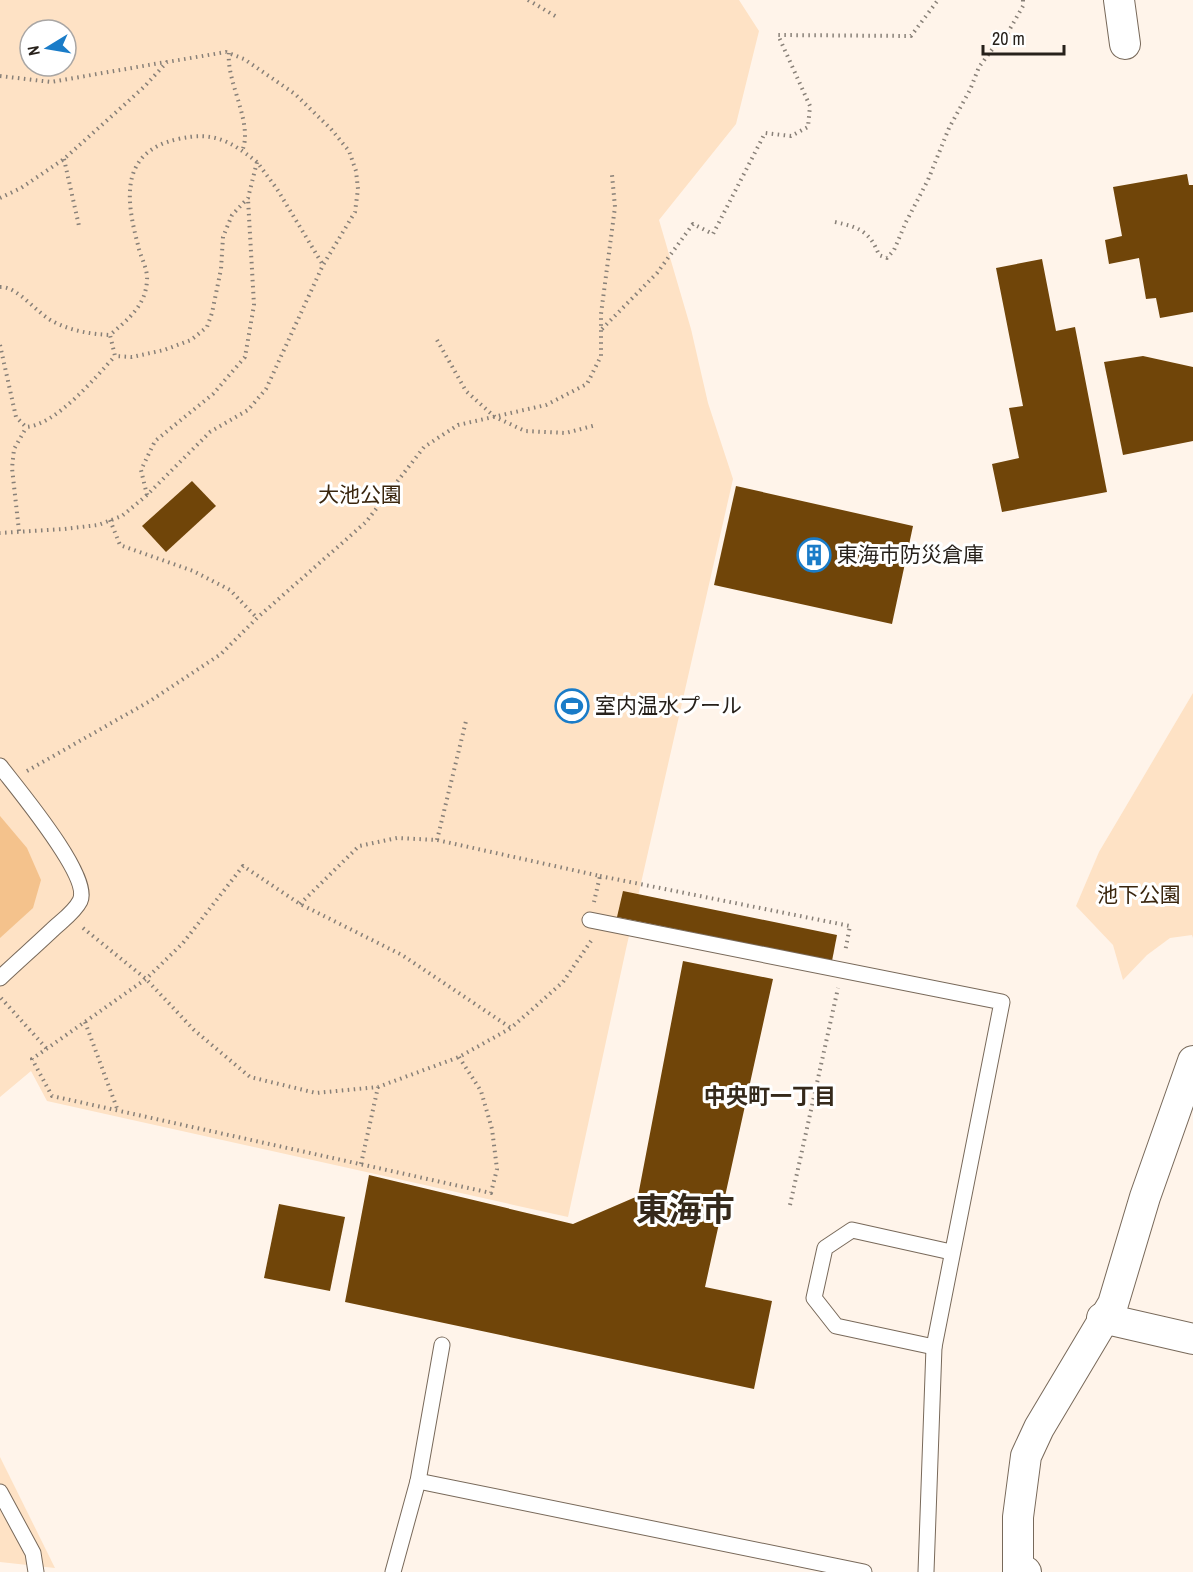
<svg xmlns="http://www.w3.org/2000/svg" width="1193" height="1572" font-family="'Archivo Narrow','Noto Sans JP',sans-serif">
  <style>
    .green { fill: #fee2c5; fill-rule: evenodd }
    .water { fill: #f4c28c }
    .building { fill: #704509 }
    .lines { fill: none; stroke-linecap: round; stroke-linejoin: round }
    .lane-casing { stroke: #78695a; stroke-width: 17 }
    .street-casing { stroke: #78695a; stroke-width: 32 }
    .path { stroke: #888078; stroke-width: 4; stroke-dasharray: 1.5 4.5; stroke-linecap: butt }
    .lane { stroke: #fff; stroke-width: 15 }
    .street { stroke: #fff; stroke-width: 30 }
    .labels { text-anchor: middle; stroke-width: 6; stroke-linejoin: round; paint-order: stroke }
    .park-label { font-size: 21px; fill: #3a260e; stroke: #fff }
    .poi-label { font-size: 21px; fill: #27211b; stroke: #fff; text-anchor: start }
    .neighbourhood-label { font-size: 22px; font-weight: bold; fill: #35291b; stroke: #fff }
    .town-label { font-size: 33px; font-weight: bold; fill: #35291b; stroke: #fff }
  </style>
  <rect width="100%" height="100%" fill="#fff4ea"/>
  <!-- green -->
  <g class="green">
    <path d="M0 0H739L759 31 736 124 659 220 691 329 708 403 733 479 626 949 568 1217 47 1101 31 1071 0 1097ZM30 30H66V66H30Z"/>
    <path d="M1193 693V938L1192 935 1170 938 1147 955 1123 980 1113 945 1076 906 1099 852Z"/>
    <path d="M0 1457 55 1568 0 1562Z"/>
  </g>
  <!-- water -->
  <path class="water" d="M0 816 27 848 41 880 33 908 0 938Z"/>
  <!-- building -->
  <g class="building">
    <path d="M1187 174 1189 185H1193V312L1160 318 1156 298 1146 299 1139 258 1109 264 1105 240 1122 236 1113 187Z"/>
    <path d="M1042 259 1056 331 1075 327 1107 492 1002 512 992 464 1019 458 1009 408 1023 406 996 268Z"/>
    <path d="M1143 356 1193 367V441L1123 455 1104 362Z"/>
    <path d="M192 481 216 506 166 552 142 526Z"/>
    <path d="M736 486 913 526 892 624 714 585Z"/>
    <path d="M623 891 837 935 832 961 617 917Z"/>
    <path d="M683 961 773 979 705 1287 772 1301 754 1389 345 1302 369 1175 573 1224 638 1196Z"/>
    <path d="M279 1204 345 1217 330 1291 264 1278Z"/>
  </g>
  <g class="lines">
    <!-- lane casing -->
    <g class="lane-casing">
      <g id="lane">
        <path d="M0 766C16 787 92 877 80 901 74 913 60 922 51 931 34 947 17 962 0 978"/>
        <path d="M590 920 1002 1002 934 1347 926 1572"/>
        <path d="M934 1347 836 1326 814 1298 825 1248 852 1230 951 1252"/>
        <path d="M418 1481 864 1572"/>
        <path d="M0 1492 33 1553 36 1572"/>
        <path d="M393 1572 418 1481 442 1345"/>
      </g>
    </g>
    <!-- street casing -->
    <g class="street-casing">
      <g id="street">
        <path d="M1119 0 1125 44"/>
        <path d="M1102 1318 1193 1339"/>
        <path d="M1026 1572 1018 1571V1517L1026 1456 1039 1428 1113 1304 1145 1197 1193 1061"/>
      </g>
    </g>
    <!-- path -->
    <g class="path">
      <path d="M528 0 557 17"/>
      <path d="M229 53C226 82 254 124 242 151"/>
      <path d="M0 76 51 82 166 62"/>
      <path d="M64 159 79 226"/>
      <path d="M257 162C230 141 214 131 178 139 119 152 126 200 138 245 140 256 148 269 147 280 146 306 127 320 110 335L115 356 132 357 164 350 191 340 207 327 212 313 221 269 223 237 232 215 248 198 257 162 277 189 323 265"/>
      <path d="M0 198 21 188 64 159 144 87 167 62 226 52 244 59 295 94 331 129 349 151 356 171 358 189 355 212 323 265 266 389 248 410 210 432 147 495 122 516 98 525 64 529 0 533"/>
      <path d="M835 222C858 227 870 231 879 255L887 258 894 250 906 222 928 180 949 128 970 90 979 67 1000 39 1007 34 1023 6V0"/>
      <path d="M0 287C18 286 37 314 54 322 72 331 90 334 110 335"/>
      <path d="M602 329 657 273 693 224 713 234 765 133 791 136 808 127 810 106 778 35 911 36 938 0"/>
      <path d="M437 340 466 391 495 417 525 431 566 433 596 425"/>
      <path d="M0 345 16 417 26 427C56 425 95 378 115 356"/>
      <path d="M147 495 141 470 155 441 213 394 245 357 254 305 248 199"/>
      <path d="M110 520 120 545 193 571 230 590 257 618"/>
      <path d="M19 531 12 468 14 449 26 428"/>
      <path d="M27 771 150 701 221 654 257 618 366 522 424 447 458 425 546 405 587 384 601 356V314L615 207 612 175"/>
      <path d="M437 840 466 721"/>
      <path d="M600 876 850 926 845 952"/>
      <path d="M300 904 359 846 397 838 437 840 600 876 594 902"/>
      <path d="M83 928 146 979 194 1030 250 1077 316 1093 378 1087 459 1057 511 1028 563 982 591 941"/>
      <path d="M1 998 47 1049"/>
      <path d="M85 1022 118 1111"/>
      <path d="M459 1057 481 1091 492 1129 497 1169 491 1193 52 1096 32 1059 146 979 183 943 243 866 300 904 402 955 511 1028"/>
      <path d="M361 1164 378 1087"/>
      <path d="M790 1205 838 988"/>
    </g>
    <!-- lane -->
    <use href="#lane" class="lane"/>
    <!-- street -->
    <use href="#street" class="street"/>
  </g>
  <!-- icons -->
  <defs>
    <g id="building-ring" transform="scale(1.725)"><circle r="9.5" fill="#fff" stroke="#1a7cc8" stroke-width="1.5"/><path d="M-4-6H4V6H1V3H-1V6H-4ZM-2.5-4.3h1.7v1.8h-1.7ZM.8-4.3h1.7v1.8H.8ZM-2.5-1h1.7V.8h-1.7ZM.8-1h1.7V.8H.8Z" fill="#1a7cc8"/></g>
    <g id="stadium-ring" transform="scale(1.725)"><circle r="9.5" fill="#fff" stroke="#1a7cc8" stroke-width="1.5"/><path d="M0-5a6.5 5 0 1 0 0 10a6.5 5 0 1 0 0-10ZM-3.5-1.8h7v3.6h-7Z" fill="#1a7cc8"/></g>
  </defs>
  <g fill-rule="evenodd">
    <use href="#building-ring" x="814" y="555"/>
    <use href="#stadium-ring" x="572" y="706"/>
  </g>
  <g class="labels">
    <!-- park labels -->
    <g class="park-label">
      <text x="360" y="502">大池公園</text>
      <text x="1139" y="902">池下公園</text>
    </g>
    <!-- poi labels -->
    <g class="poi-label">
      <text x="837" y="562">東海市防災倉庫</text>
      <text x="595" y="713">室内温水プール</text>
    </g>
    <!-- neighbourhood labels -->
    <g class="neighbourhood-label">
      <text x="770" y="1104">中央町一丁目</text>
    </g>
    <!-- town labels -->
    <g class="town-label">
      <text x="685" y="1221">東海市</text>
    </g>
  </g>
  <!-- north arrow -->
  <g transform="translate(48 48) rotate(259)"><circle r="28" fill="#ffffff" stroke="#a9a6a4" stroke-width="1.5"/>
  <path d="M0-4.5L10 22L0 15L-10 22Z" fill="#1a7cc8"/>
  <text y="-9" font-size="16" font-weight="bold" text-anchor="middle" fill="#27211b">N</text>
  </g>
  <!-- scale -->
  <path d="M983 45v9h81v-9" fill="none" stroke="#27211b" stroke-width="3"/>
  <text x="992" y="45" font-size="18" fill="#27211b" stroke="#ffffff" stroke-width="4.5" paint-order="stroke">20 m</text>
</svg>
